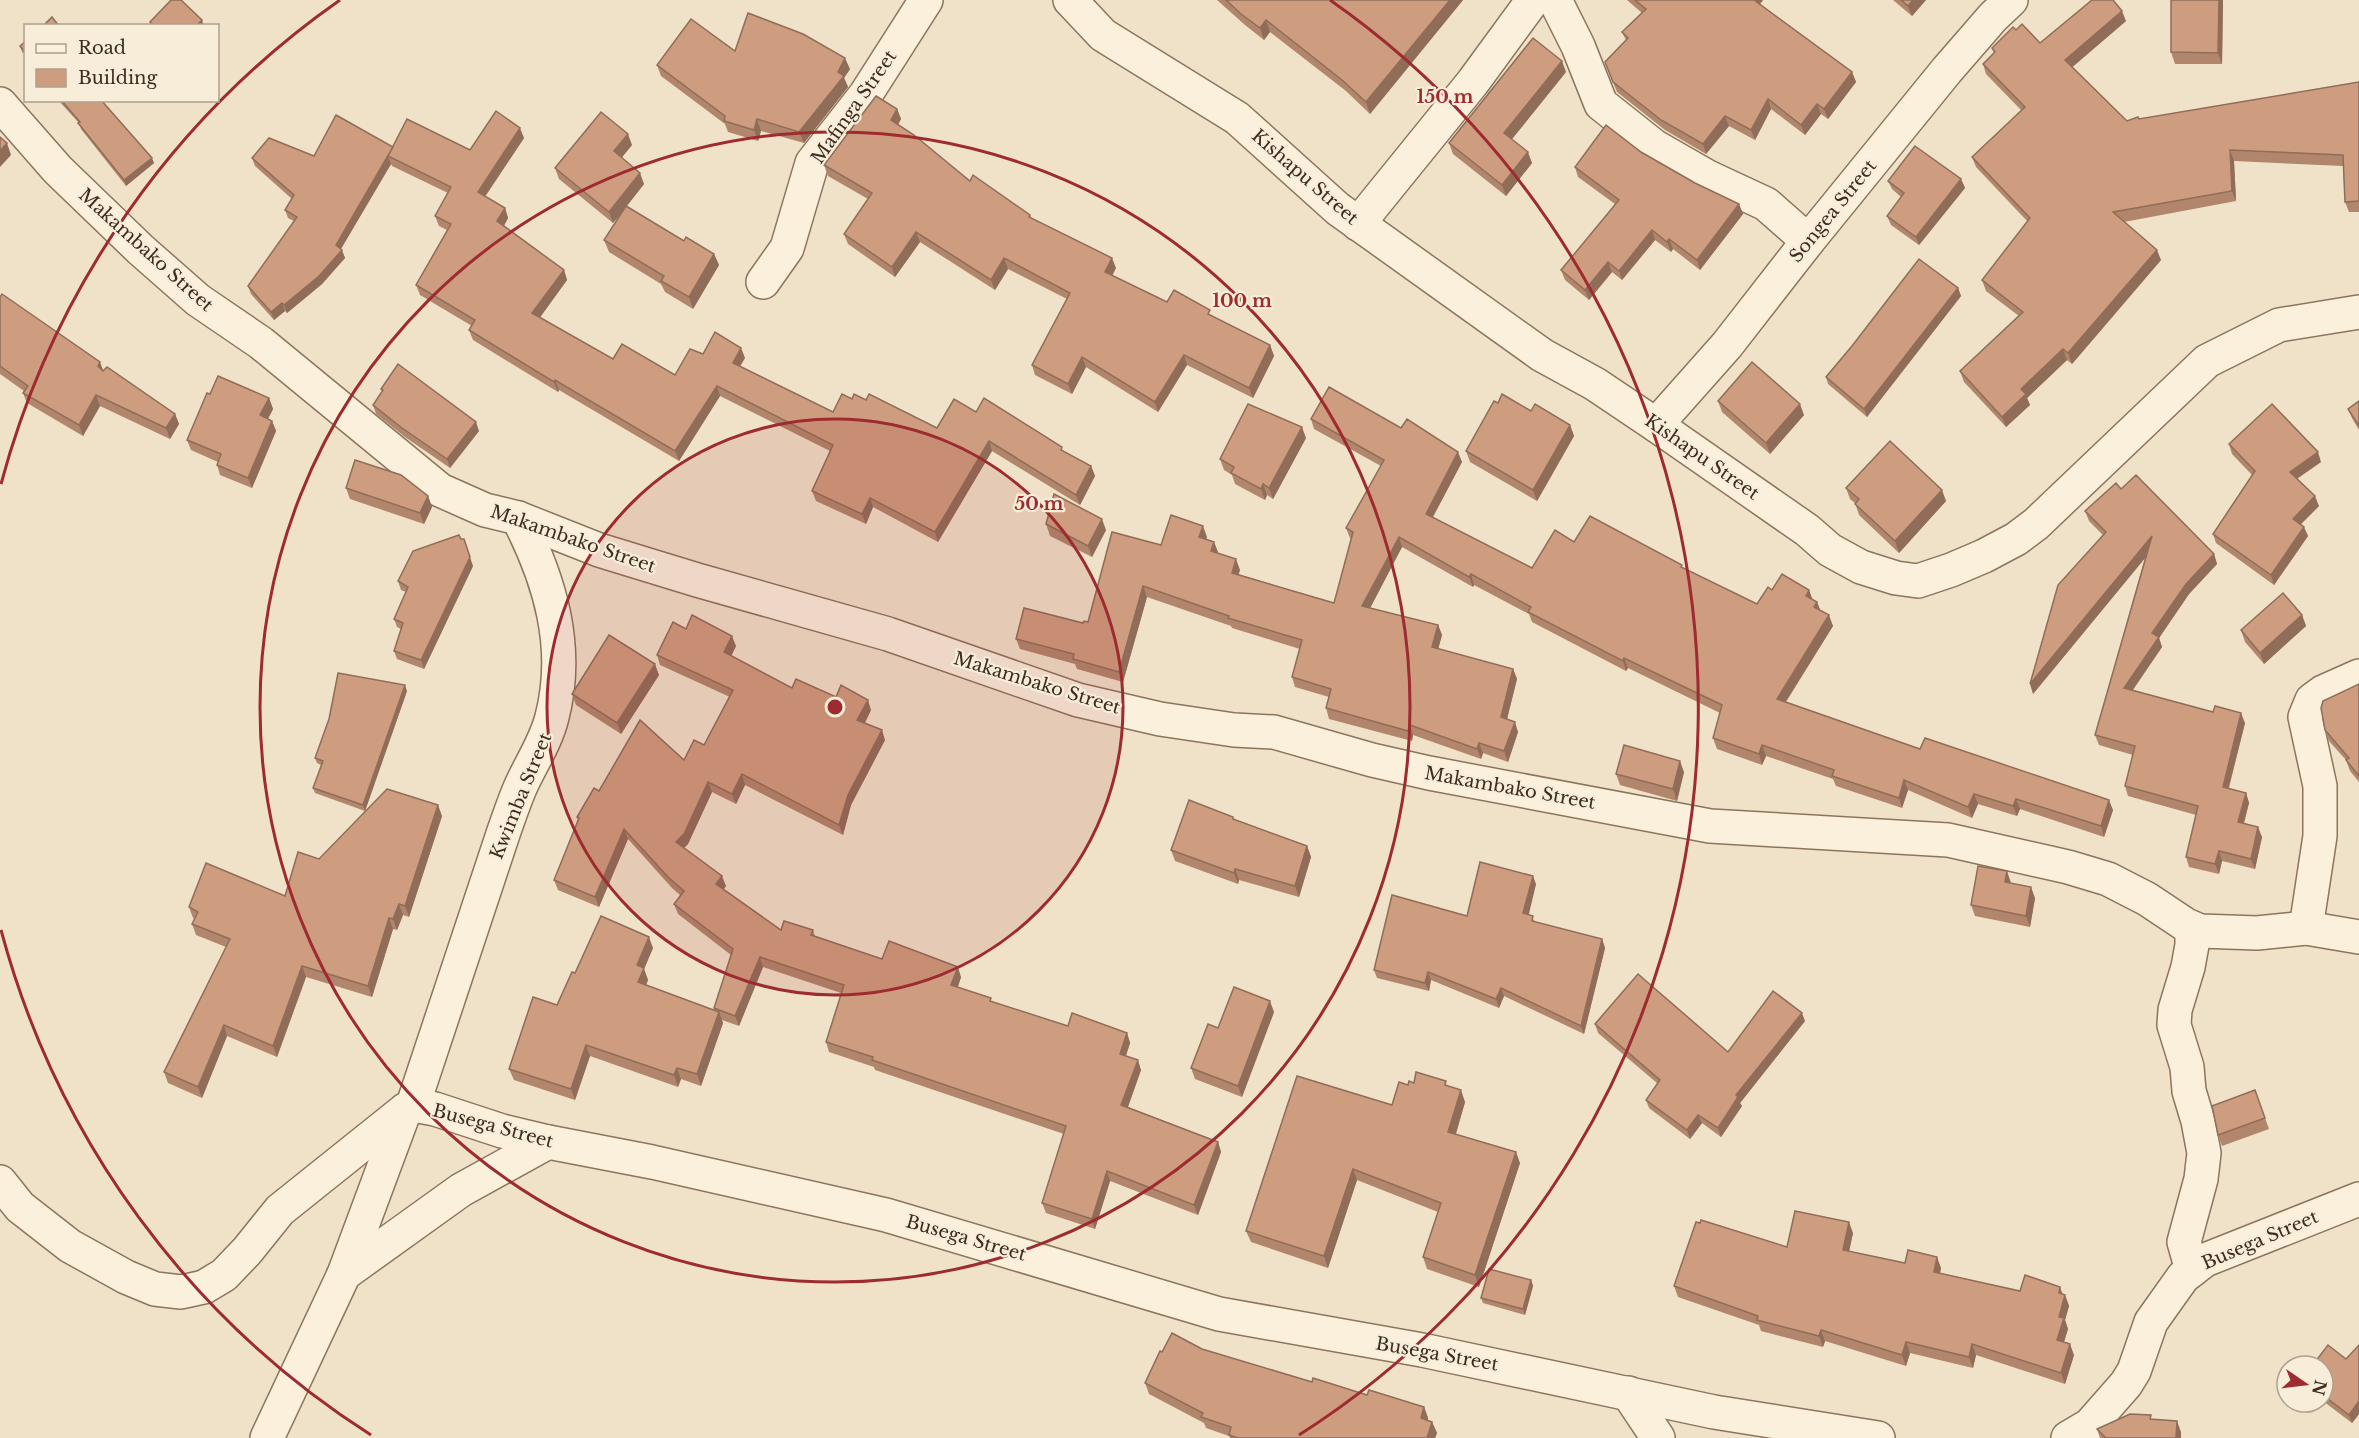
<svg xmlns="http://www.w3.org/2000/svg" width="2359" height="1438" font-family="'Libre Baskerville',serif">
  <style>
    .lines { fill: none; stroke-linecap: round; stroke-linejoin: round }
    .minor-casing { stroke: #8d745c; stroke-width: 36 }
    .minor { stroke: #faf0dc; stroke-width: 33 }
    .wall { fill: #b1866c }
    .shaded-wall { fill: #906d58 }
    .building { fill: #ce9c7e; stroke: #906d58; stroke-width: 1.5 }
    .ring { fill: none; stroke: #9d2b30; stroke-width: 3 }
    .labels { text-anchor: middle; stroke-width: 4.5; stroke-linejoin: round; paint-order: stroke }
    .street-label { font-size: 18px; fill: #3d2d20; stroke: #f7edd8 }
    .centre { fill: #9d2b30; stroke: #f7edd8; stroke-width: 3 }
    .ring-label { font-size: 18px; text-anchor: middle; font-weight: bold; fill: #9d2b30; stroke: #f7edd8; stroke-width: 4.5; stroke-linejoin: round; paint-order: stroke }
  </style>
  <rect width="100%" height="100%" fill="#f0e2c8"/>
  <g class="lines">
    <!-- minor casing -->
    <g class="minor-casing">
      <g id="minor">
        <path d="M1070 0 1103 35 1237 118 1338 209 1542 355 1595 384 1656 425 1807 530 1830 550 1861 567 1896 578 1918 581 1951 570 1984 556 2016 539 2036 524 2207 361 2279 325 2359 312"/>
        <path d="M1555 0 1578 46 1601 104 1654 146 1708 177 1766 204 1808 241"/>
        <path d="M0 104 58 170 140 249 198 300 261 343 440 490 485 510 518 518 599 550 697 580 888 634 1078 700 1160 719 1234 730 1274 732 1372 760 1429 773 1710 826 1948 840 2068 867 2108 879 2147 899 2186 925 2200 931 2257 933 2306 928 2359 937"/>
        <path d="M1358 224 1473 82 1533 0"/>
        <path d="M763 282 787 248 812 163 866 94 926 0"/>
        <path d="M1656 425 1727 345 1808 241 1947 70 1993 17 2011 0"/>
        <path d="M2192 928V945L2188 967 2175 1010 2174 1025 2187 1067 2189 1091 2198 1121 2204 1153 2201 1179 2184 1242 2192 1270"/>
        <path d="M2306 928 2320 836V786L2305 717 2312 700 2323 692 2359 676"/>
        <path d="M413 1105 504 831C509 817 514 802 520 788 530 765 546 742 552 717 570 647 550 580 518 518"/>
        <path d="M0 1182 20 1207 70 1246 126 1277 155 1289 181 1292 204 1287 224 1275 247 1251 280 1210 405 1110"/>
        <path d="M344 1274 461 1190 548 1142"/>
        <path d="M1628 1393 1658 1438"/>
        <path d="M267 1438 344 1274 405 1110 413 1105 435 1109 502 1131 548 1142 652 1162 886 1215 1219 1314 1422 1350 1714 1412 1878 1438"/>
        <path d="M2068 1438 2090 1425 2126 1384 2134 1371 2151 1322 2183 1277 2205 1260 2359 1199"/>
      </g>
    </g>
    <!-- minor -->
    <use href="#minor" class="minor"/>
  </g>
  <!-- wall -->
  <g class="wall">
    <path d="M1217 0H1463L1370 114 1346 91 1270 32 1264 40 1245 25Z"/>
    <path d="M1627 0H1763L1760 4 1852 72 1856 82 1828 119 1821 114 1805 135 1771 109 1755 140 1729 126 1706 154 1665 130 1617 92 1605 62 1626 40 1622 32 1642 13Z"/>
    <path d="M1893 0H1926L1912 16Z"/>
    <path d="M2171 0H2223L2222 64H2175L2171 52Z"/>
    <path d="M2126 21 2072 67 2127 121 2359 82V212H2349L2345 202 2343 166 2234 161 2236 201 2124 222 2161 260 2072 364 2067 360 2027 398 2030 405 2006 427 1964 382 1960 371 2019 316 1986 291 1982 280 2028 222 1976 167 1972 157 2022 111 1986 74 1983 64 1994 53 1992 48 2016 30 2040 43Z"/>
    <path d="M26 41V56L22 52 20 46Z"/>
    <path d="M735 51 850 69 844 78 848 87 804 143 761 131 758 141 728 132 725 124 661 76 657 65Z"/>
    <path d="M1566 72 1512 139 1532 163 1506 196 1453 154 1449 143Z"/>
    <path d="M58 100H101L154 163 126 186 81 129 79 123Z"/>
    <path d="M897 109 901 119 898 125 970 181 1030 215 1031 218 1116 268 1112 275 1167 302 1212 316 1270 345 1274 356 1253 398 1187 365 1158 412 1086 367 1072 394 1035 375 1032 365 1067 299 1008 269 995 290 920 242 895 277 848 244 844 234 868 199 828 176 824 165Z"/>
    <path d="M524 138 485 197 505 208 508 218 504 226 564 270 567 280 540 317 613 359 675 375 703 354 745 358 740 366 833 412 852 399 866 400 937 428 976 412 1064 452 1091 466 1095 476 1080 505 992 451 938 542 873 507 866 524 816 501 812 491 830 451 720 396 679 461 559 390 558 392 473 340 469 330 472 326 420 295 416 285 447 230 439 226 435 216 448 193 392 166 391 164 341 249 345 258 322 284 287 313 285 311 274 320 251 294 248 286 294 221 288 218 285 210 292 199 255 166 252 158 314 156 393 147 470 150Z"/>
    <path d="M632 145 622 157 644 184 627 206 684 241 714 254 719 265 693 309 665 292 661 284 609 252 604 240 621 214 613 223 559 179 555 168Z"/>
    <path d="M1641 152 1695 183 1739 204 1743 214 1700 270 1673 249 1671 252 1655 240 1622 280 1612 272 1589 300 1565 280 1561 270 1615 204 1578 177 1575 167Z"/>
    <path d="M1961 179 1965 188 1919 245 1891 225 1887 216 1901 197 1892 189 1888 181Z"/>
    <path d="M1958 288 1961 296 1867 417 1828 384 1826 377 1852 346Z"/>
    <path d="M0 297 103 370 175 414 179 424 170 439 100 406 83 436 27 403 23 393 24 391 0 374Z"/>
    <path d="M381 389 479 431 450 468 405 437 376 414 373 405 382 392Z"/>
    <path d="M210 394 269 398 273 409 268 419 272 421 276 431 252 488 220 475 217 465 218 462 191 450 187 440Z"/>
    <path d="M1718 401 1804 415 1770 454 1722 412Z"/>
    <path d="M2359 401V430L2352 418 2348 409Z"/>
    <path d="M1498 403 1531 411 1570 425 1574 436 1537 501 1470 462 1466 451Z"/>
    <path d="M1311 419 1462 462 1433 517 1532 568 1574 542 1683 568 1757 604 1772 590H1809L1812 599 1817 602 1820 610 1833 626 1786 702 1920 749 2113 810 2104 837 2020 809 2017 816 1978 804 1972 818 1908 790 1902 808 1836 786 1833 779 1766 756 1762 765 1717 749 1713 738 1720 713 1628 668 1626 671 1532 622 1529 614 1474 585 1473 587 1402 547 1370 608 1438 625 1442 635 1438 649 1513 669 1517 679 1507 719 1518 732 1508 762 1483 753 1481 759 1413 735 1412 741 1329 719 1326 708 1329 697 1295 687 1292 677 1300 649 1232 628 1231 626 1147 597 1123 682 1077 669 1075 664 1020 649 1016 639 1088 622 1161 545 1207 537 1206 539 1214 542 1218 553 1240 570 1238 574 1334 603 1351 539 1350 538 1346 528 1381 466 1314 429Z"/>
    <path d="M1306 438 1273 499 1267 495 1265 500 1235 484 1232 475 1224 470 1220 459Z"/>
    <path d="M2229 444 2321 462 2297 479 2319 506 2301 524 2308 536 2274 585 2216 543 2213 534 2252 475 2232 454Z"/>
    <path d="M346 488 428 496 432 507 424 524 350 499Z"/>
    <path d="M1846 488 1946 501 1899 553 1859 515 1855 503 1850 499Z"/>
    <path d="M2121 489 2214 554 2217 564 2189 594 2159 638 2162 647 2133 690 2245 723 2229 788 2246 793 2249 803 2244 824 2262 837 2255 869 2222 861 2219 874 2189 867 2186 857 2196 815 2128 796 2125 786 2133 755 2099 745 2095 735 2145 558 2033 694 2103 535 2089 521 2085 511Z"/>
    <path d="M1046 524 1106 530 1092 557 1050 536Z"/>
    <path d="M473 566 424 669 397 659 394 651 401 629 397 627 394 619 406 592 401 590 398 581Z"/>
    <path d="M2302 615 2306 626 2264 664 2245 642 2241 630Z"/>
    <path d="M686 629 736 646 731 656 792 688 836 697 871 710 865 723 885 740 851 805 843 835 745 785 736 804 712 792 688 844 684 848 726 886 724 889 781 930H813L815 936 882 959 961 977 958 987 993 1002 1068 1026 1127 1033 1130 1043 1126 1056 1141 1070 1128 1107 1218 1142 1221 1152 1198 1215 1110 1181 1095 1229 1046 1213 1042 1203 1064 1134 875 1070 874 1067 829 1052 826 1042 841 993 763 967 739 1026 722 1020 723 1023 701 1086 681 1079 678 1087 590 1056 575 1100 514 1080 509 1069 557 1005 575 973 653 948 644 969 648 980 646 985 714 1010V1008L731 955 678 914 674 904 680 895 672 888 628 839 599 907 558 890 554 880 578 821 577 817 599 791 684 760 704 745 730 697 660 665 657 655Z"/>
    <path d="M659 675 621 734 576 705 572 694Z"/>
    <path d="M2359 684V782L2350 771 2346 760 2329 741 2325 730Z"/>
    <path d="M407 691 365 811 315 793 313 788 321 765 317 763 315 758Z"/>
    <path d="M1684 772 1677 801 1620 785 1616 774Z"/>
    <path d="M442 816 409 917 403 915 397 930 393 929 372 997 306 977 277 1057 227 1036 202 1098 168 1083 164 1072 226 947 196 935 192 924 195 919 193 918 189 907 285 896 319 859Z"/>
    <path d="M1233 817 1234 820 1307 846 1311 857 1299 897 1239 880 1238 884 1175 861 1171 850Z"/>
    <path d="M2011 883 2035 898 2030 927 1975 916 1971 905Z"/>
    <path d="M1536 884 1528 915 1536 922 1602 939 1605 948 1584 1034 1504 996 1499 1008 1431 980 1429 991 1377 978 1374 970 1467 916Z"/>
    <path d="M1274 1012 1242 1097 1195 1079 1191 1068 1218 1028Z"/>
    <path d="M1805 1021 1740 1103 1742 1106 1721 1137 1702 1123 1690 1139 1649 1108 1646 1100 1657 1083 1598 1033 1595 1024 1728 1052Z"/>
    <path d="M1414 1083 1448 1086 1465 1102 1456 1134 1520 1163 1479 1287 1427 1269 1423 1257 1438 1212 1357 1180 1328 1268 1251 1242 1246 1231 1392 1105 1408 1085Z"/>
    <path d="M2255 1090 2269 1129 2222 1146 2218 1135Z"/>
    <path d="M1853 1233 1849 1251 1905 1263 1941 1268 1940 1273 2020 1291 2065 1295 2069 1306 2065 1320 2068 1329 2064 1342 2074 1355 2065 1384 1976 1355 1973 1368 1910 1353 1906 1366 1825 1341 1823 1347 1761 1331 1759 1325 1678 1297 1674 1286 1787 1247Z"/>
    <path d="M1531 1280 1533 1286 1525 1315 1483 1303 1481 1298Z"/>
    <path d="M2359 1345V1414L2352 1423 2323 1401V1366L2346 1359Z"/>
    <path d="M1202 1349 1312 1382 1424 1407 1428 1418V1420L1432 1422 1437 1433 1435 1438H1230L1229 1436 1206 1428 1204 1423 1149 1394 1145 1383 1162 1352Z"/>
    <path d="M2152 1419 2181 1432V1438H2100L2097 1429Z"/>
  </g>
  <!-- shaded-wall -->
  <g class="shaded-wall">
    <path d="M1450 0H1463L1370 114 1366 102Z"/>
    <path d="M1753 0H1763L1756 9Z"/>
    <path d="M1913 0H1926L1912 16 1908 6Z"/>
    <path d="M2219 0H2223L2222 64 2218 53Z"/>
    <path d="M2122 11 2126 21 2069 70 2065 60Z"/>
    <path d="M202 20 204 26H196Z"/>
    <path d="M1266 20 1270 32 1264 40 1260 28Z"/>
    <path d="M845 58 850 69 844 78 848 87 804 143 799 132 838 72Z"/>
    <path d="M1562 61 1566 72 1508 144 1504 133Z"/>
    <path d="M1852 72 1856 82 1828 119 1824 109Z"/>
    <path d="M1768 99 1771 109 1755 140 1751 130Z"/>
    <path d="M1817 104 1821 114 1805 135 1801 125Z"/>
    <path d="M897 109 901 119 894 131 891 120Z"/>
    <path d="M1725 116 1729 126 1706 154 1703 144Z"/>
    <path d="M757 119 761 131 758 141 754 130Z"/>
    <path d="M520 128 524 138 481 202 478 192Z"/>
    <path d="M628 134 632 145 618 162 614 151Z"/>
    <path d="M7 143 11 155 0 167V151Z"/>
    <path d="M2230 150 2234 161 2236 201 2232 191Z"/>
    <path d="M1528 152 1532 163 1506 196 1502 185Z"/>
    <path d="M388 156 391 164 339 252 336 245Z"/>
    <path d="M152 158 154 163 126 186 124 180Z"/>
    <path d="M640 173 644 184 613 223 609 212Z"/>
    <path d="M1961 179 1965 188 1919 245 1916 237Z"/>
    <path d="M1739 204 1743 214 1700 270 1697 260Z"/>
    <path d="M505 208 508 218 501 231 497 221Z"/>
    <path d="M1652 230 1655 240 1622 280 1619 271Z"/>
    <path d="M916 232 920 242 895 277 892 267Z"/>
    <path d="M1669 239 1673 249 1671 252 1667 242Z"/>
    <path d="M342 250 345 258 322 284 287 313 284 305Z"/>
    <path d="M2157 250 2161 260 2072 364 2068 353Z"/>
    <path d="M714 254 719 265 693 309 689 297Z"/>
    <path d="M1004 258 1008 269 995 290 991 280Z"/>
    <path d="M1112 258 1116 268 1109 282 1105 272Z"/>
    <path d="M1608 262 1612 272 1589 300 1585 290Z"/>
    <path d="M564 270 567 280 536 323 532 313Z"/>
    <path d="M1958 288 1961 296 1867 417 1864 409Z"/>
    <path d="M282 303 285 311 274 320 271 312Z"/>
    <path d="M1270 345 1274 356 1253 398 1249 388Z"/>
    <path d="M741 348 745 358 736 373 733 363Z"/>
    <path d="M2063 349 2067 360 2027 398 2030 405 2006 427 2002 417 2021 389Z"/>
    <path d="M1184 355 1187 365 1158 412 1155 402Z"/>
    <path d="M1082 357 1086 367 1072 394 1068 384Z"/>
    <path d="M100 362 104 373 98 366Z"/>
    <path d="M555 380 559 390 558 392 554 382Z"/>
    <path d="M717 386 720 396 679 461 675 451Z"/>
    <path d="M96 395 100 406 83 436 79 425Z"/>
    <path d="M269 398 273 409 264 426 260 415Z"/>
    <path d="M1800 404 1804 415 1770 454 1766 443Z"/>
    <path d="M175 414 179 424 170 439 166 428Z"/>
    <path d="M272 421 276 431 252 488 248 478Z"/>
    <path d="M476 422 479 431 450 468 447 459Z"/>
    <path d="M1570 425 1574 436 1537 501 1533 490Z"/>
    <path d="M1302 427 1306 438 1273 499 1269 488Z"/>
    <path d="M989 441 992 451 938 542 935 532Z"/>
    <path d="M1458 452 1462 462 1429 524 1426 514Z"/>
    <path d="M2318 452 2321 462 2293 481 2290 472Z"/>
    <path d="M1091 466 1095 476 1080 505 1076 495Z"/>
    <path d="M1263 484 1267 495 1265 500 1261 489Z"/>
    <path d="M1942 490 1946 501 1899 553 1895 541Z"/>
    <path d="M428 496 432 507 424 524 420 513Z"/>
    <path d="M2315 496 2319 506 2297 528 2293 519Z"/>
    <path d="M870 498 873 507 866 524 862 514Z"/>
    <path d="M1102 519 1106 530 1092 557 1088 546Z"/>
    <path d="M1203 526 1207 537 1203 547 1199 537Z"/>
    <path d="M2304 527 2308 536 2274 585 2271 575Z"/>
    <path d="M2152 536 2155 546 2033 694 2030 684Z"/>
    <path d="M1399 537 1402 547 1366 616 1362 606Z"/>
    <path d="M464 539 473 566 424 669 421 660Z"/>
    <path d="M1214 542 1218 552 1215 561 1211 551Z"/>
    <path d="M2214 554 2217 564 2189 594 2159 638 2162 647 2127 698 2124 688 2152 633 2186 584Z"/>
    <path d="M1236 559 1240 570 1236 583 1232 573Z"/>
    <path d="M1471 574 1474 585 1473 587 1469 577Z"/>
    <path d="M1143 586 1147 597 1123 682 1119 672Z"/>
    <path d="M1809 590 1813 601 1806 596Z"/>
    <path d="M1817 602 1821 612 1814 607Z"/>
    <path d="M1829 615 1833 626 1781 709 1777 699Z"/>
    <path d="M2302 615 2306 626 2264 664 2260 653Z"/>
    <path d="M1438 625 1442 635 1436 657 1432 647Z"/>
    <path d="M732 636 736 646 728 663 724 652Z"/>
    <path d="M1624 658 1628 668 1626 671 1623 661Z"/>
    <path d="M655 664 659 675 621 734 617 723Z"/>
    <path d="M1513 669 1517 679 1505 727 1501 717Z"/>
    <path d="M405 685 407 691 365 811 363 805Z"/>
    <path d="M868 700 871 710 861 730 857 720Z"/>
    <path d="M2241 713 2245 723 2226 797 2223 787Z"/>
    <path d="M1515 722 1518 732 1508 762 1504 751Z"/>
    <path d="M1410 725 1413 735 1412 741 1408 731Z"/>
    <path d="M882 730 885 740 851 805 843 835 839 825 848 795Z"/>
    <path d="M1479 743 1483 753 1481 759 1477 749Z"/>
    <path d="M1762 745 1766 756 1762 765 1759 754Z"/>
    <path d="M1680 761 1684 772 1677 801 1673 789Z"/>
    <path d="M742 774 745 785 736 804 732 794Z"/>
    <path d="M1904 780 1908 790 1902 808 1899 798Z"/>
    <path d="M708 782 712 792 688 844 680 852 676 842Z"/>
    <path d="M2246 793 2249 803 2241 832 2238 822Z"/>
    <path d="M1974 794 1978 804 1972 818 1968 807Z"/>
    <path d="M2016 799 2020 809 2017 816 2013 806Z"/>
    <path d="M2109 800 2113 810 2104 837 2101 826Z"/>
    <path d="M438 805 442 816 409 917 405 906Z"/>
    <path d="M2258 827 2262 837 2255 869 2251 859Z"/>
    <path d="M624 829 628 839 599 907 595 897Z"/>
    <path d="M1307 846 1311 857 1299 897 1295 886Z"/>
    <path d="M2219 851 2222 861 2219 874 2215 864Z"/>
    <path d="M1235 869 1239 880 1238 884 1234 873Z"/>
    <path d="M2007 871 2011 883 2009 893 2005 882Z"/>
    <path d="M722 876 726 886 720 894 716 884Z"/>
    <path d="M1533 876 1536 884 1527 922 1523 913Z"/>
    <path d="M2031 887 2035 898 2030 927 2026 916Z"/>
    <path d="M399 904 403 915 397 930 393 919Z"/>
    <path d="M389 918 393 929 372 997 368 986Z"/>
    <path d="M649 937 653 948 644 969 648 980 642 993 638 982 637 965Z"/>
    <path d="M1602 939 1605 948 1584 1034 1581 1026Z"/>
    <path d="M760 957 763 967 739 1026 735 1016Z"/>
    <path d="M302 966 306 977 277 1057 273 1046Z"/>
    <path d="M958 967 961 977 955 995 951 985Z"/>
    <path d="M1428 972 1431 980 1429 991 1425 983Z"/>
    <path d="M1501 988 1504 996 1499 1008 1496 999Z"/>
    <path d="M1270 1001 1274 1012 1242 1097 1238 1086Z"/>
    <path d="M719 1012 723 1023 701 1086 697 1074Z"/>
    <path d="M1802 1013 1805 1021 1740 1103 1742 1106 1721 1137 1718 1128 1736 1095Z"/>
    <path d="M224 1025 227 1036 202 1098 198 1087Z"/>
    <path d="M1127 1033 1130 1043 1123 1064 1120 1054Z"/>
    <path d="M586 1045 590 1056 575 1100 571 1089Z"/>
    <path d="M1138 1060 1141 1070 1125 1115 1121 1105Z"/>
    <path d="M677 1068 681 1079 678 1087 674 1075Z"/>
    <path d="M1461 1090 1465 1102 1453 1143 1448 1132Z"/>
    <path d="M1698 1115 1702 1123 1690 1139 1687 1130Z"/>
    <path d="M1218 1142 1221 1152 1198 1215 1194 1205Z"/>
    <path d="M1516 1152 1520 1163 1479 1287 1475 1275Z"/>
    <path d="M1353 1169 1357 1180 1328 1268 1324 1256Z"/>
    <path d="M1107 1171 1110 1181 1095 1229 1092 1219Z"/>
    <path d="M1849 1222 1853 1233 1847 1261 1843 1250Z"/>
    <path d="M1937 1257 1941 1268 1938 1283 1934 1272Z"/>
    <path d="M1531 1280 1533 1286 1525 1315 1523 1309Z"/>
    <path d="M2060 1287 2064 1298 2065 1295 2069 1306 2065 1320 2068 1329 2061 1351 2057 1340 2059 1293Z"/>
    <path d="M1821 1330 1825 1341 1823 1347 1819 1336Z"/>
    <path d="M1906 1342 1910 1353 1906 1366 1902 1355Z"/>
    <path d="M1972 1344 1976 1355 1973 1368 1969 1357Z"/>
    <path d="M2070 1344 2074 1355 2065 1384 2061 1373Z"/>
    <path d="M2359 1401V1414L2352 1423 2349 1415Z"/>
    <path d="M1424 1407 1428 1418 1425 1429 1421 1418Z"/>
    <path d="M2177 1421 2181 1432V1438H2176Z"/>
    <path d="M1432 1422 1437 1433 1435 1438H1427Z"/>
  </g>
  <!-- building -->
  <g class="building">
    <path d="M171 0H181L202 20 196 26H154L150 22Z"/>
    <path d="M1226 0H1450L1366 102 1342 80 1266 20 1260 28 1241 14Z"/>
    <path d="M1635 0H1754L1852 72 1824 109 1817 104 1801 125 1768 99 1751 130 1725 116 1703 144 1661 120 1613 82 1605 62 1628 38 1622 32 1646 9Z"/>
    <path d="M1901 0H1913L1908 6Z"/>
    <path d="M2092 0H2113L2122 11 2065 60 2127 121 2138 117 2139 119 2359 82V201L2345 202 2343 155 2230 150 2232 191 2113 212 2157 250 2068 353 2063 349 2021 389 2026 394 2002 417 1960 371 2023 312 1982 280 2030 218 1972 157 2025 107 1983 64 1995 52 1992 48 2013 27 2016 30 2022 24 2040 43Z"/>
    <path d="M2171 0H2219L2218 53 2171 52Z"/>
    <path d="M748 13 803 34 845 58 838 72 844 76 799 132 757 119 754 130 724 121 725 116 657 65 691 19 735 51Z"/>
    <path d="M52 17 59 26H43Z"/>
    <path d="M1533 38 1562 61 1504 133 1528 152 1502 185 1449 143Z"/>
    <path d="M26 41V53L20 46Z"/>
    <path d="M876 96 897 109 891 120 914 135 970 181 973 175 1030 215 1029 217 1112 258 1105 272 1167 302 1174 290 1210 310 1208 314 1270 345 1249 388 1184 355 1155 402 1082 357 1068 384 1032 365 1070 293 1004 258 991 280 916 232 892 267 844 234 872 193 824 165Z"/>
    <path d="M61 100H101L152 158 124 180 78 123 80 122Z"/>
    <path d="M496 111 520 128 478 192 505 208 497 221 564 270 532 313 613 359 622 344 675 375 690 349 703 354 715 332 741 348 733 363 833 412 842 394 852 399 854 394 866 400 869 394 937 428 954 399 976 412 984 398 1062 447 1061 450 1091 466 1076 495 989 441 935 532 870 498 862 514 812 491 833 445 717 386 675 451 555 380 554 382 469 330 475 320 416 285 451 224 435 216 451 187 388 156 407 119 470 150Z"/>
    <path d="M601 112 628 134 614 151 640 173 609 212 555 168Z"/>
    <path d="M336 115 393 147 336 245 342 250 319 276 284 305 282 303 271 312 248 286 297 217 285 210 294 195 252 158 269 138 314 156Z"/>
    <path d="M1606 125 1641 152 1695 183 1739 204 1697 260 1669 239 1667 242 1652 230 1619 271 1608 262 1585 290 1561 270 1619 200 1575 167Z"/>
    <path d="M0 137 7 143 0 151Z"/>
    <path d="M1915 146 1961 179 1916 237 1887 216 1904 193 1888 181Z"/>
    <path d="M626 206 684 241 686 237 714 254 689 297 661 281 664 276 604 240Z"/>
    <path d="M1919 259 1958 288 1864 409 1826 377 1852 346Z"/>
    <path d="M2 294 100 362 98 366 103 371 107 367 175 414 166 428 96 395 79 425 23 393 28 386 0 366V297Z"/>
    <path d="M1752 362 1800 404 1766 443 1718 401Z"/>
    <path d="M398 364 476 422 447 459 402 428 373 405 383 390 381 389Z"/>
    <path d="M218 376 269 398 260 415 272 421 248 478 217 465 221 454 187 440 207 393 210 394Z"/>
    <path d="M1329 387 1401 428 1407 419 1458 452 1426 514 1532 568 1555 530 1574 542 1590 516 1682 565 1681 567 1757 604 1768 587 1772 590 1782 574 1809 590 1806 596 1817 602 1814 607 1829 615 1777 699 1920 749 1925 738 2109 800 2101 826 2016 799 2013 806 1974 794 1968 807 1904 780 1899 798 1832 776 1834 770 1762 745 1759 754 1713 738 1722 705 1624 658 1623 661 1528 612 1531 607 1471 574 1469 577 1399 537 1362 606 1438 625 1432 647 1513 669 1501 717 1515 722 1504 751 1479 743 1477 749 1410 725 1408 731 1326 708 1331 689 1292 677 1302 640 1228 618 1229 616 1143 586 1119 672 1073 659 1074 654 1016 639 1024 608 1083 623 1084 621 1088 622 1112 532 1161 545 1171 515 1203 526 1199 537 1214 542 1211 551 1236 559 1232 573 1334 603 1353 532 1346 528 1384 460 1311 419Z"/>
    <path d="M1502 394 1531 411 1535 404 1570 425 1533 490 1466 451 1494 401 1498 403Z"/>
    <path d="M2359 401V426L2348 409Z"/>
    <path d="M1248 404 1302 427 1269 488 1263 484 1261 489 1231 473 1234 467 1220 459Z"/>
    <path d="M2272 404 2318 452 2290 472 2315 496 2293 519 2304 527 2271 575 2213 534 2255 471 2229 444Z"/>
    <path d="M1890 441 1942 490 1895 541 1855 504 1859 499 1846 488Z"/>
    <path d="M355 460 401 475 428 496 420 513 346 488Z"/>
    <path d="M2136 475 2214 554 2186 584 2152 633 2159 637 2124 688 2213 712 2215 706 2241 713 2223 787 2246 793 2238 822 2258 827 2251 859 2219 851 2215 864 2186 857 2198 806 2125 786 2135 746 2095 735 2152 536 2030 684 2058 585 2106 532 2085 511 2116 483 2121 489Z"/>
    <path d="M1054 494 1102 519 1088 546 1046 524Z"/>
    <path d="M459 535 461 539H464L470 557 421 660 394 651 403 623 394 619 408 587 398 581 413 551Z"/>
    <path d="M2283 593 2302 615 2260 653 2241 630Z"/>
    <path d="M692 615 732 636 724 652 792 688 796 679 836 697 841 685 868 700 857 720 882 730 848 795 839 825 742 774 732 794 708 782 684 834 676 842 722 876 716 884 781 930 784 921 813 930 811 935 882 959 889 941 958 967 951 985 991 998 990 1001 1068 1026 1072 1013 1127 1033 1120 1054 1138 1060 1121 1105 1218 1142 1194 1205 1107 1171 1092 1219 1042 1203 1066 1126 872 1060 873 1057 826 1042 844 985 760 957 735 1016 714 1008 733 949 674 904 684 891 669 878 624 829 595 897 554 880 579 818 577 817 594 788 599 791 640 720 684 760 694 740 704 745 733 690 657 655 673 622 686 629Z"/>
    <path d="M609 635 655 664 617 723 572 694Z"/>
    <path d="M338 673 405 685 363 805 313 788 323 761 315 758 329 719Z"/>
    <path d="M2359 684V776L2346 760 2349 758 2325 730 2321 708 2323 701Z"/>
    <path d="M1624 745 1680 761 1673 789 1616 774Z"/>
    <path d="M387 789 438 805 405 906 399 904 393 919 389 918 368 986 302 966 273 1046 224 1025 198 1087 164 1072 230 939 192 924 198 912 189 907 206 863 285 896 298 852 319 859Z"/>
    <path d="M1189 800 1233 817V819L1307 846 1295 886 1235 869 1234 873 1171 850Z"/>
    <path d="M1480 862 1533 876 1523 913 1533 916 1532 921 1602 939 1581 1026 1501 988 1496 999 1428 972 1425 983 1374 970 1392 895 1467 916Z"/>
    <path d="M1978 866 2007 871 2005 882 2031 887 2026 916 1971 905Z"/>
    <path d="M601 916 649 937 637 965 644 968 638 982 719 1012 697 1074 677 1068 674 1075 586 1045 571 1089 509 1069 533 997 557 1005 572 972 575 973Z"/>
    <path d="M1638 974 1728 1052 1773 991 1802 1013 1736 1095 1738 1097 1718 1128 1698 1115 1687 1130 1646 1100 1660 1080 1595 1024Z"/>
    <path d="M1234 987 1270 1001 1238 1086 1191 1068 1208 1024 1218 1028Z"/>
    <path d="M1416 1072 1446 1081 1445 1085 1461 1090 1448 1132 1516 1152 1475 1275 1423 1257 1441 1203 1353 1169 1324 1256 1246 1231 1297 1076 1392 1105 1399 1082 1408 1085 1409 1081 1414 1083Z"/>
    <path d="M2255 1090 2265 1118 2218 1135 2212 1106Z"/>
    <path d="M1795 1211 1849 1222 1843 1250 1905 1263 1908 1250 1937 1257 1934 1272 2020 1291 2025 1275 2060 1287 2059 1293 2065 1295 2059 1317 2064 1318 2057 1340 2070 1344 2061 1373 1972 1344 1969 1357 1906 1342 1902 1355 1821 1330 1819 1336 1757 1320 1758 1316 1674 1286 1696 1222 1700 1223 1701 1220 1787 1247Z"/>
    <path d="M1489 1269 1531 1280 1523 1309 1481 1298Z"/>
    <path d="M1172 1333 1202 1349 1312 1382 1313 1378 1367 1395 1369 1390 1424 1407 1421 1418 1432 1422 1427 1438H1238L1229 1435 1231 1427 1201 1417 1203 1413 1145 1383 1160 1351 1162 1352Z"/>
    <path d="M2328 1345 2346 1359 2359 1345V1401L2349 1415 2323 1395V1366H2312Z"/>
    <path d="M2130 1414 2151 1415 2150 1419 2177 1421 2176 1438H2106L2097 1429Z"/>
  </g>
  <!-- distance rings -->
  <circle cx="835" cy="707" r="288" fill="#9d2b30" fill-opacity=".12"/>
  <g class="ring">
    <circle cx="835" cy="707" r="288"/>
    <circle cx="835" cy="707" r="575"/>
    <path d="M371 1435A863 863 0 0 1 1 930M1 484A863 863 0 0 1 340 0M1330 0A863 863 0 0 1 1299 1435"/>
  </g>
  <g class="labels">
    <!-- street labels -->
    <g class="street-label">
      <text transform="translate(854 107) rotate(-55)" y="6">Mafinga Street</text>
      <text transform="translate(1305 177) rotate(41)" y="6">Kishapu Street</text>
      <text transform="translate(1833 211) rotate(-51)" y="6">Songea Street</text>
      <text transform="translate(146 250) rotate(42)" y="6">Makambako Street</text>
      <text transform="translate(1702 457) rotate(35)" y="6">Kishapu Street</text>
      <text transform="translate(573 539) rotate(19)" y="6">Makambako Street</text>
      <text transform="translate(1037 683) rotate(17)" y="6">Makambako Street</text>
      <text transform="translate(1510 788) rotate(10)" y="6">Makambako Street</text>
      <text transform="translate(521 796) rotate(-68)" y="6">Kwimba Street</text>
      <text transform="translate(493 1126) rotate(15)" y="6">Busega Street</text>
      <text transform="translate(966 1238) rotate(16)" y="6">Busega Street</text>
      <text transform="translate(2260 1240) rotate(-23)" y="6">Busega Street</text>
      <text transform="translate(1437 1354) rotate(10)" y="6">Busega Street</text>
    </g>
  </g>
  <circle cx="835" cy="707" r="9" class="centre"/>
  <g class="ring-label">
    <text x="1445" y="103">150 m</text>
    <text x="1242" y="307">100 m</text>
    <text x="1039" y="510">50 m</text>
  </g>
  <!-- legend -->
  <rect x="24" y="24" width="195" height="78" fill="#f7edd8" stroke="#ada08e" stroke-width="1.5"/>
  <rect x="36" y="44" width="30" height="9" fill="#faf0dc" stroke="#ada08e" stroke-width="1.5"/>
  <text x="78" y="54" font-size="18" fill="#3d2d20">Road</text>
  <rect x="36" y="69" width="30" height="18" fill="#ce9c7e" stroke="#ada08e" stroke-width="1.5"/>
  <text x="78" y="84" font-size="18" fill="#3d2d20">Building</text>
  <!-- north arrow -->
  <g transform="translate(2305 1384) rotate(104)"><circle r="28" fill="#f7edd8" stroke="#ada08e" stroke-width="1.5"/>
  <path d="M0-4.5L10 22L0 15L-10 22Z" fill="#9d2b30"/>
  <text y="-9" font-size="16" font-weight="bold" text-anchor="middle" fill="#3d2d20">N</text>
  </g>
</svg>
